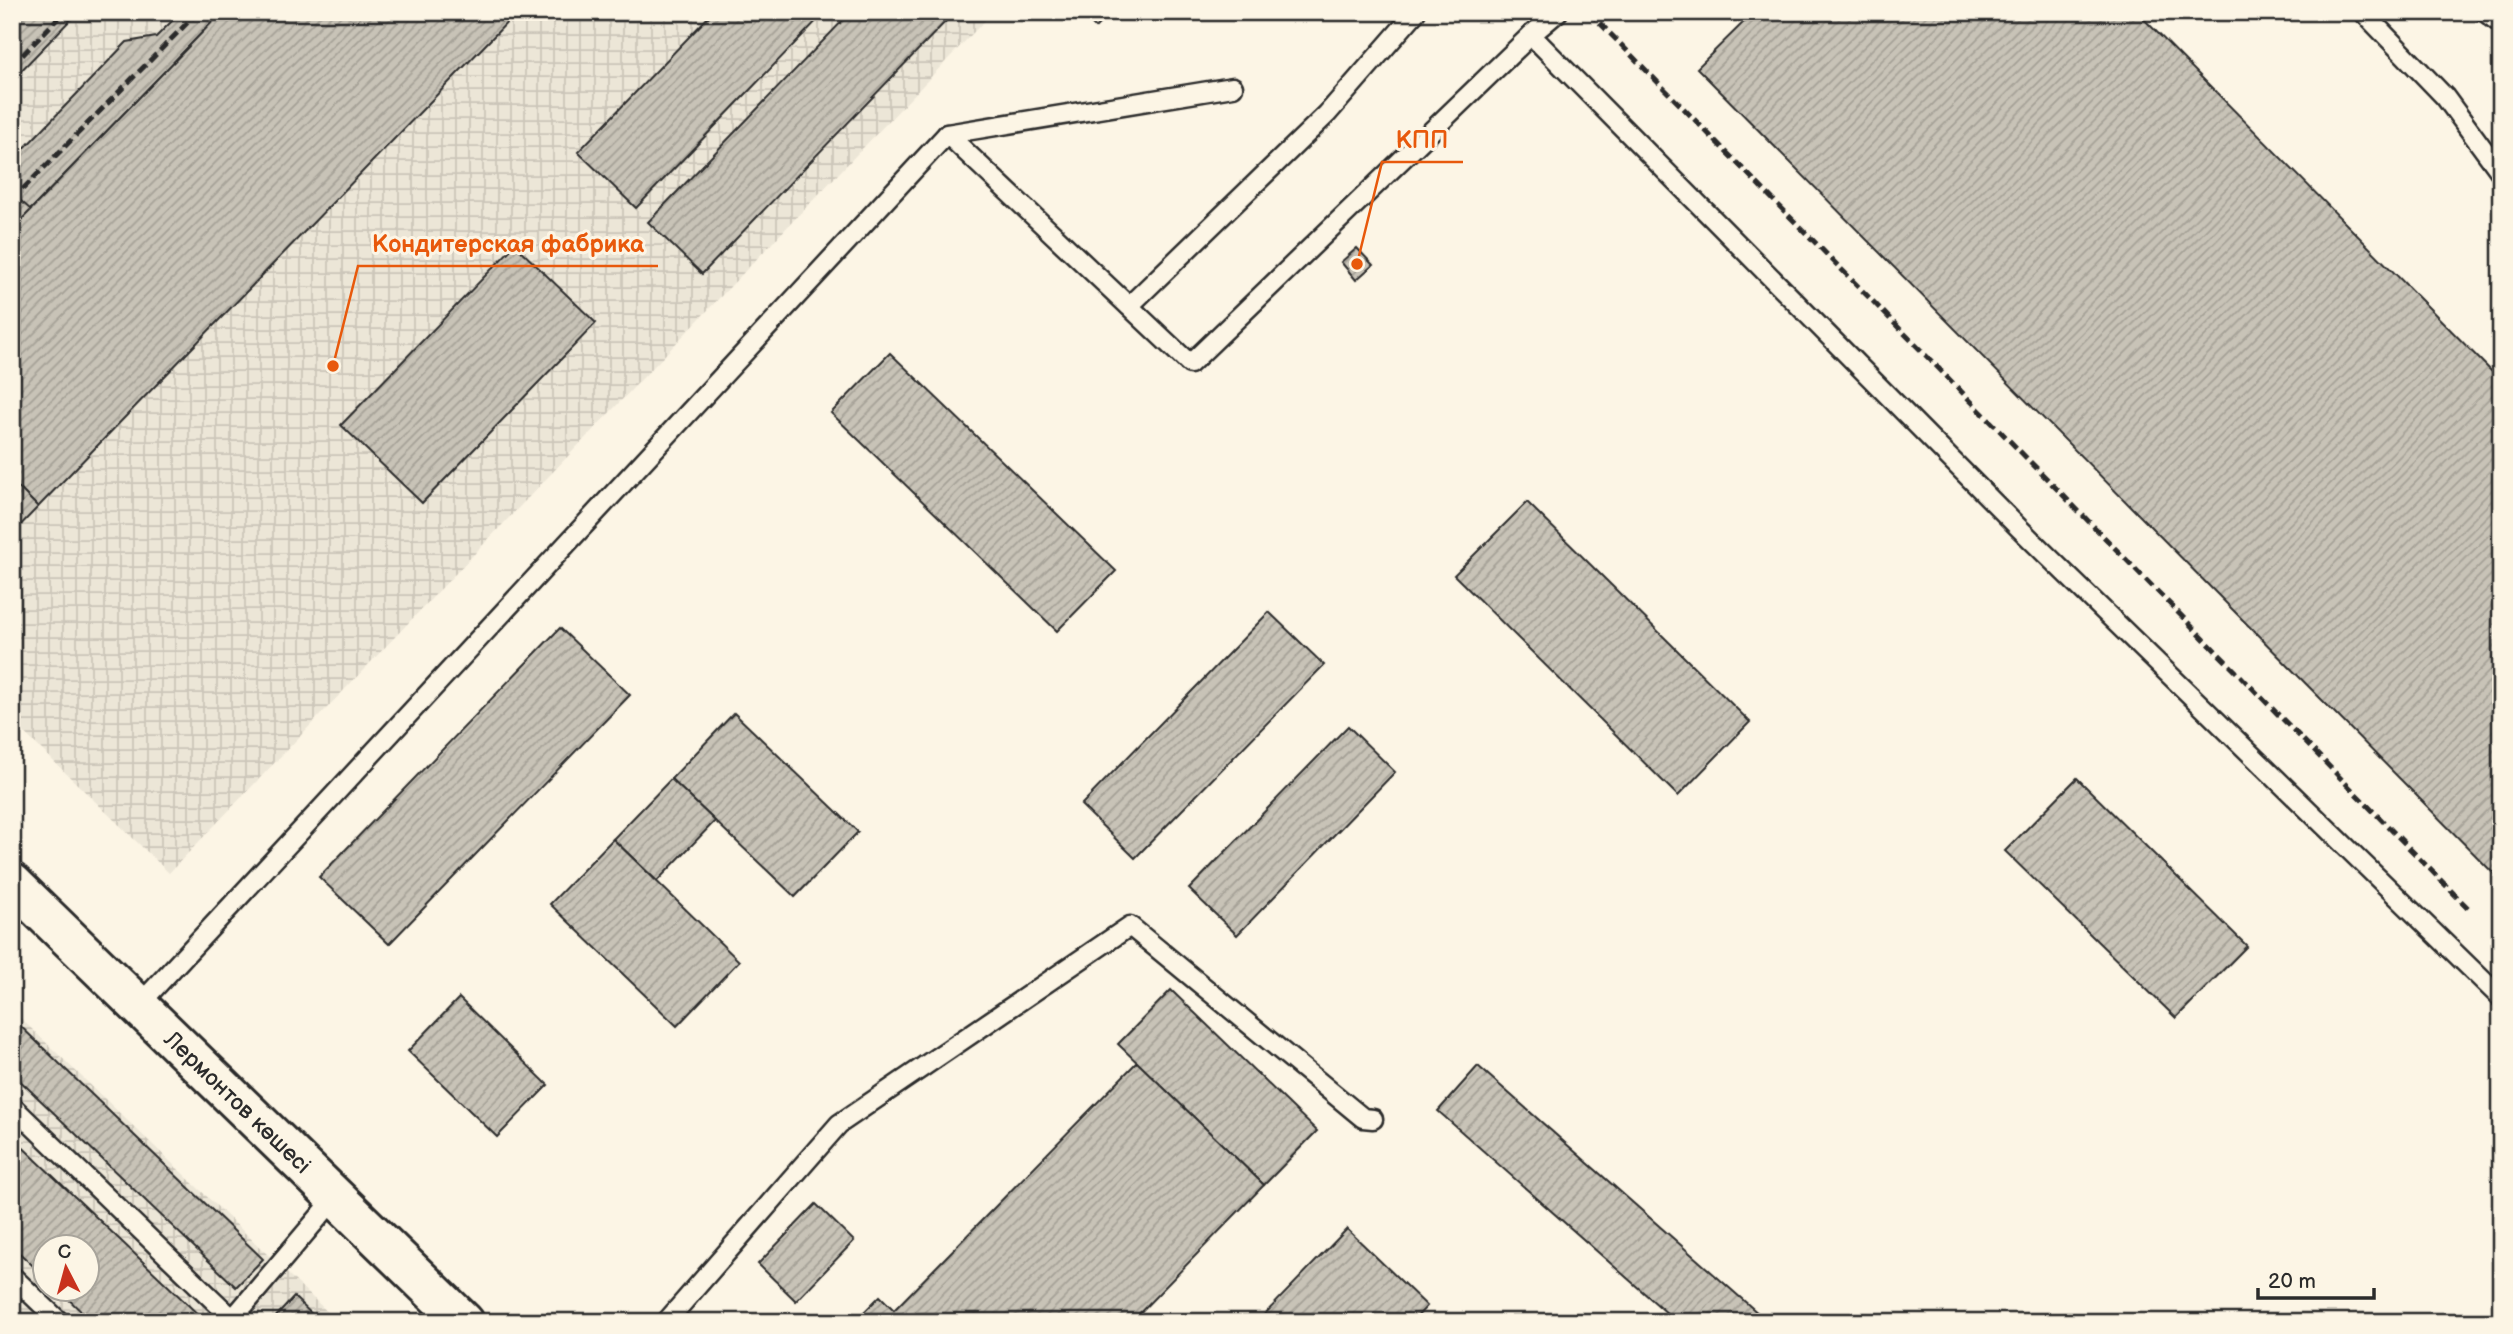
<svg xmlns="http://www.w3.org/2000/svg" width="2513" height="1334" font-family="'Balsamiq Sans',sans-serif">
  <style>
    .industrial { fill: url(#industrial-grid); fill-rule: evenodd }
    .building { fill: url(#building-hatch); stroke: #2b2b2b; stroke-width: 2 }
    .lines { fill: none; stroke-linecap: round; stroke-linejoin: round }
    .lane-casing { stroke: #2b2b2b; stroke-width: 23 }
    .secondary-casing { stroke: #2b2b2b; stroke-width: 44 }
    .lane { stroke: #fcf5e5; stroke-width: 18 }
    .secondary { stroke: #fcf5e5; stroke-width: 38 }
    .rail { stroke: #2b2b2b; stroke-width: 5; stroke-dasharray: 10 5; stroke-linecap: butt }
    .labels { text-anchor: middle; stroke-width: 6; stroke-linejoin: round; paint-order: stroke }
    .street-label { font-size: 23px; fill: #2b2b2b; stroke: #fcf5e5 }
    .leader { fill: none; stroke: #e8590c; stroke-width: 2.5 }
    .callout-dot { fill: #e8590c; stroke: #fcf5e5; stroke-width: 2.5 }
    .callout-label { font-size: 24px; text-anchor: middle; font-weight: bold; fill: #e8590c; stroke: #fcf5e5; stroke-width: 6; stroke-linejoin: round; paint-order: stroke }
  </style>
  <defs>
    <pattern id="industrial-grid" width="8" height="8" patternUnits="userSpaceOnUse" patternTransform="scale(1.75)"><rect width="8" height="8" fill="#ece6d7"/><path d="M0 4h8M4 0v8" fill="none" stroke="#cbc5b9"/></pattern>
    <pattern id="building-hatch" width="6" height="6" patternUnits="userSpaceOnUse" patternTransform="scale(1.75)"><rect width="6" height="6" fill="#c8c3b7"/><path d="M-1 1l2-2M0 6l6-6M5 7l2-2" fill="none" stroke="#a39f95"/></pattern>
  </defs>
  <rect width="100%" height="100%" fill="#fcf5e5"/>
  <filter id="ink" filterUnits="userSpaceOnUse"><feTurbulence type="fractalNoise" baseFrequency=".0143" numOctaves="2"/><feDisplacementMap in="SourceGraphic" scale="14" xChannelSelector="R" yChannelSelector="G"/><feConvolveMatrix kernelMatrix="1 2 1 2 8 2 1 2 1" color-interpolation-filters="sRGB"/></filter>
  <g filter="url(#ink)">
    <!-- industrial -->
    <g class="industrial">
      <path d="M12 12H993L169 873 12 721Z"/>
      <path d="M12 1010 338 1322H12ZM46 1246H88V1288H46Z"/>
    </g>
    <!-- building -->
    <g class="building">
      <path d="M12 12H78L12 80Z"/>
      <path d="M181 12H222L12 229V161L127 42 156 37Z"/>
      <path d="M222 12H517L38 507 12 481V229Z"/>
      <path d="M713 12H825L636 208 578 152Z"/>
      <path d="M851 12H943L949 18 702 274 648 222Z"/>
      <path d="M1080 12H1111L1095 28Z"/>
      <path d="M1754 12H2137L2501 381V881L1697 68Z"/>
      <path d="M12 193 31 210 12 229Z"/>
      <path d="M515 245 596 323 422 503 341 425Z"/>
      <path d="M1357 248 1373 265 1356 280 1341 262Z"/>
      <path d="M890 353 1116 571 1057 631 831 413Z"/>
      <path d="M12 481 38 507 12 534Z"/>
      <path d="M1527 502 1750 722 1678 796 1454 575Z"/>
      <path d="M1269 612 1324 665 1135 858 1081 805Z"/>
      <path d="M560 628 630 695 389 944 319 877Z"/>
      <path d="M734 713 858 832 795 897 671 779Z"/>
      <path d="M1348 726 1395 772 1237 935 1189 889Z"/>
      <path d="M2077 778 2247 946 2176 1018 2005 851Z"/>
      <path d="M671 779 715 821 657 881 613 839Z"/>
      <path d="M613 839 739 961 677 1026 550 904Z"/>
      <path d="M1171 990 1317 1131 1264 1185 1118 1044Z"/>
      <path d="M459 998 548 1085 497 1137 408 1051Z"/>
      <path d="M12 1018 263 1259 236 1287 12 1073Z"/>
      <path d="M1137 1062 1264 1185 1131 1322H854L880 1296 894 1310Z"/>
      <path d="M1478 1066 1768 1322H1677L1438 1111Z"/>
      <path d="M12 1137 205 1321 204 1322H92L57 1288H88V1246H46V1278L12 1246Z"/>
      <path d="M816 1204 854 1241 796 1301 758 1264Z"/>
      <path d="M1347 1229 1427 1306 1412 1322H1257Z"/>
      <path d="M294 1297 320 1322H271Z"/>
      <path d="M12 1307 28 1322H12Z"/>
    </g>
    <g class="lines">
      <!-- lane casing -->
      <g class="lane-casing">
        <g id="lane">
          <path d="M2363 12 2445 97 2501 173"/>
          <path d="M2485 12 2501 24"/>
          <path d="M1531 35 1558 12"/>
          <path d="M947 134 1233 87"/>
          <path d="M1129 306 1327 114 1416 12"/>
          <path d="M139 1005 947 134 1190 364 1531 35 2019 528 2501 998"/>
          <path d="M12 1106 236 1322"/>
          <path d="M12 1276 60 1322"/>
          <path d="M230 1322 335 1198"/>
          <path d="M666 1322 839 1124 1130 926 1363 1118 1373 1119"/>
        </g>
      </g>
      <!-- secondary casing -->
      <g class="secondary-casing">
        <path id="secondary" d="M12 883 464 1322"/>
      </g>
      <!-- lane -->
      <use href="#lane" class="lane"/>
      <!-- secondary -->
      <use href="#secondary" class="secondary"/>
      <!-- rail -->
      <g class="rail">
        <path d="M1589 12 2469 909"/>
        <path d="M12 66 64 12"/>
        <path d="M12 200 198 12"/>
      </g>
    </g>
  </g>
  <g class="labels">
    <!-- street labels -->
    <g class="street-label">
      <text transform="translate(238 1102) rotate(44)" y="8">Лермонтов көшесі</text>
    </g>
  </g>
  <!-- callouts -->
  <path class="leader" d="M1357 264L1382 162H1463M333 366L358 266H658"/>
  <g class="callout-dot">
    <circle cx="1357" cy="264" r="7"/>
    <circle cx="333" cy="366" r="7"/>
  </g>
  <g class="callout-label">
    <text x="1422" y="148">КПП</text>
    <text x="508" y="252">Кондитерская фабрика</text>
  </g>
  <!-- margin -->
  <rect width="2513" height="1334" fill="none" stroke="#fcf5e5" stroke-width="42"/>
  <rect x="21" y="21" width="2471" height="1292" fill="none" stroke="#2b2b2b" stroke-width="2.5" filter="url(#ink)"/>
  <!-- north arrow -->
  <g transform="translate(66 1268) rotate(354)"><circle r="33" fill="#fcf5e5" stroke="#a8a49b" stroke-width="2"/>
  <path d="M0-5L12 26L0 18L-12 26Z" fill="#c8321e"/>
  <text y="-10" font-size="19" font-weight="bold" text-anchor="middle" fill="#2b2b2b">С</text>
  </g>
  <!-- scale -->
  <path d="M2258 1288v10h116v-10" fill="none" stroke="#2b2b2b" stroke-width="3.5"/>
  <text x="2268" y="1288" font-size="21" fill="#2b2b2b" stroke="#fcf5e5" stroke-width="5" paint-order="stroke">20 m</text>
</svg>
